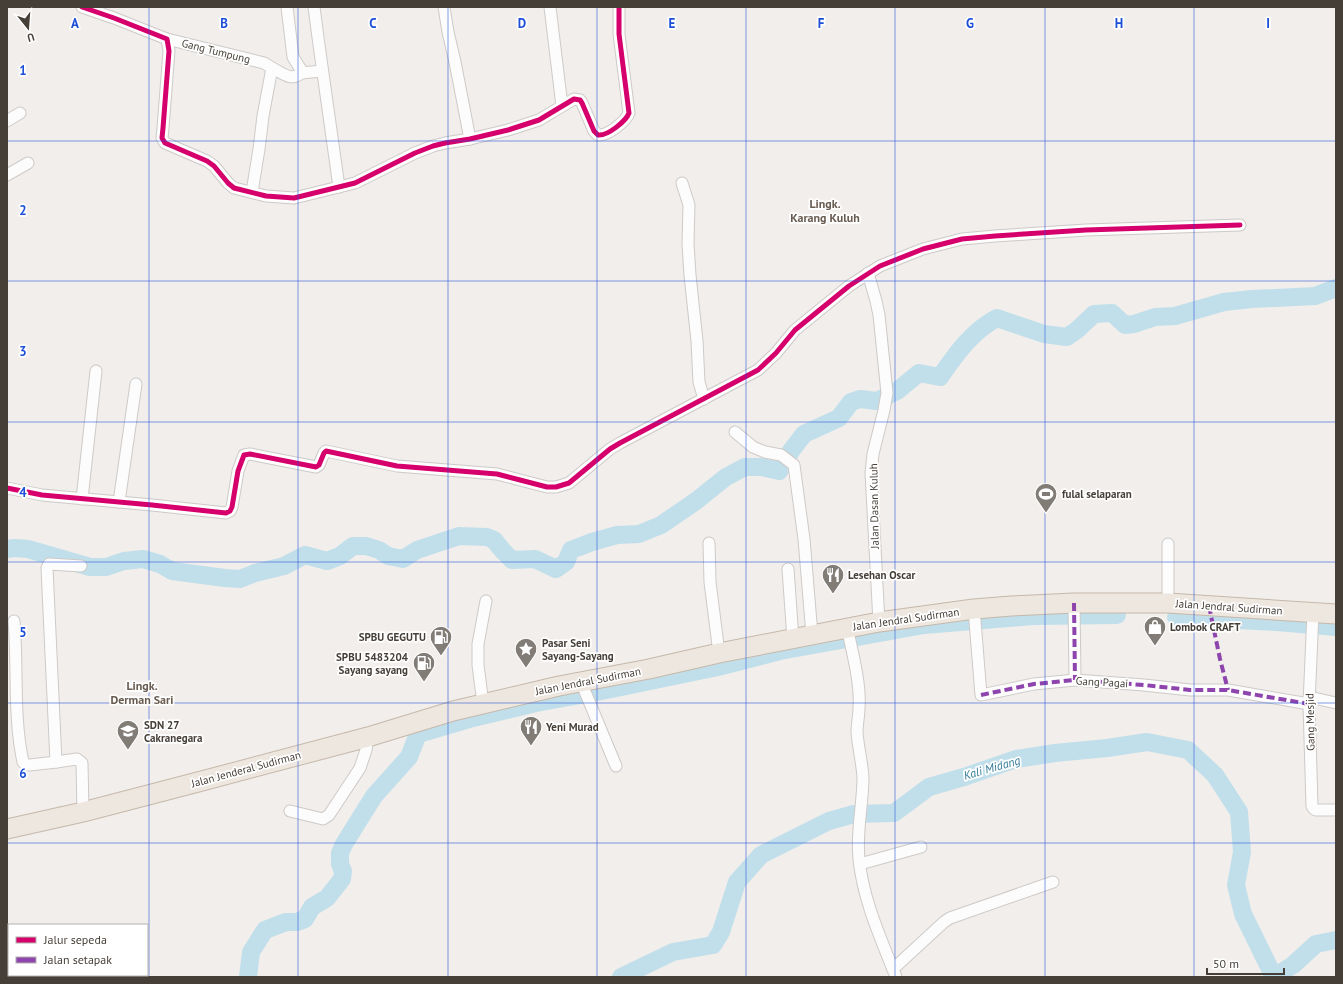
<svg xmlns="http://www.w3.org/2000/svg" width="1343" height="984" font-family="'PT Sans',sans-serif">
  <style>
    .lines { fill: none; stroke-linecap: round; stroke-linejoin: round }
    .river { stroke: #c1dfea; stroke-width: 18 }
    .minor-casing { stroke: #cdcac8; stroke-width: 13 }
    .trunk-casing { stroke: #c6b8aa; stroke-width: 21 }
    .minor { stroke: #fdfcfc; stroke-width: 11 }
    .trunk { stroke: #ede7e0; stroke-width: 19 }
    .quiet { stroke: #8e44ad; stroke-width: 4; stroke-dasharray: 8 4; stroke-linecap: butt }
    .cycleway-casing { stroke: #fff; stroke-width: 8 }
    .cycleway { stroke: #d6006c; stroke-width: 5 }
    .grid { fill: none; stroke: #1d4ed8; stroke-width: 1; stroke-opacity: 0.55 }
    .labels { text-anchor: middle; stroke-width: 3.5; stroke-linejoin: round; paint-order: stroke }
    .street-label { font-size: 11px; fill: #463f38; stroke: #fff }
    .poi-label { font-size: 11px; font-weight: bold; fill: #463f38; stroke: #fff; text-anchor: start }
    .neighbourhood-label { font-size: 12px; font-weight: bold; fill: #685b50; stroke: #fff }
    .water-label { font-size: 12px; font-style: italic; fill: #377e9a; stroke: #fff }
    .grid-label { font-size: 13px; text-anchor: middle; font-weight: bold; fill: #1d4ed8; stroke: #fff; stroke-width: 3.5; stroke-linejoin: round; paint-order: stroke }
  </style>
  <rect width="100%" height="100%" fill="#f1eeeb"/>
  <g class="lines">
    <!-- river -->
    <g class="river">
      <path d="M7 549 15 548 28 549 90 567H106L124 561 143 559 160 564 172 571 225 578 240 579 255 573 284 566 305 555 327 561 340 556 353 546H366L379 550 388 556 403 559 417 550 459 536 487 537 494 540 503 551 512 560 535 559 556 569 566 562 571 550 592 542 617 535 639 534 661 525 696 501 726 477 745 467H762L779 471 791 451 804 434 839 418 851 402 860 399 877 401 897 391 919 373 940 377C956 354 972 331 997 318L1044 334 1067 337 1077 330 1094 314 1112 313 1125 325 1134 324 1155 317 1175 316 1224 302 1252 299 1315 296 1336 288"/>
      <path d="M1176 617 1277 622 1336 627"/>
      <path d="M248 977 251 952 265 930 286 922H297L305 919 312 907 327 898 342 879 343 871 340 864V853L344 844 374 796 409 757 418 734 469 719 536 703 597 692 718 667 780 651 924 625 1033 616 1117 615"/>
      <path d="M621 977 673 952 713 945 721 932 737 882 761 855 829 821 854 814 894 813 929 787 964 777 1016 759 1055 753 1107 748 1147 742 1188 750 1215 775 1239 812 1242 852 1236 885 1243 914 1274 977"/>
      <path d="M1274 977 1293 965 1316 944 1336 940"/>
    </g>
    <!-- minor casing -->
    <g class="minor-casing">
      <g id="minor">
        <path d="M82 7 114 18 167 39 169 51 163 128 162 138 165 143 207 161 214 166 228 183 234 188 266 196 294 198 355 183 415 153 433 146 445 143 470 139 508 130 539 120 574 99 580 100 582 103 594 131 598 135C608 136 626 121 629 113L619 34V7"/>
        <path d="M287 7 293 57 303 73"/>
        <path d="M314 7 319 45 339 187"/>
        <path d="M444 7 448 32 455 62 470 139"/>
        <path d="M550 7 562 106"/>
        <path d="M167 39 264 63 272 68 263 116 259 149 252 192"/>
        <path d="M272 68C282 73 292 82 301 73L322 71"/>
        <path d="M7 121 20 113"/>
        <path d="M7 175 28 163"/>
        <path d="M682 183 689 205 688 244 690 275 697 341 699 382 704 399"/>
        <path d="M868 273 876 301 879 315 887 393 884 410 873 454 871 473 879 622"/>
        <path d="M735 432 753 447 765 452 781 455 794 465 804 539 812 635"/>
        <path d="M7 488 42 495 152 505 226 513 230 511 232 507 238 471 244 455 250 454 316 467 319 465 324 453 326 451 397 466 497 474 547 487H556L569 483 610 449 620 443 758 370 776 353 795 330 849 286 880 266 923 249 962 239 995 236 1086 230 1240 225"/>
        <path d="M82 499 96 371"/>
        <path d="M119 502 136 384"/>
        <path d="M709 543 710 582 719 653"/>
        <path d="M81 566 49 564 47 568 56 762 77 759 82 763 83 812"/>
        <path d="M788 569 793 639"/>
        <path d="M1074 603 1075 680"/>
        <path d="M1168 603V544"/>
        <path d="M974 609 981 695 1034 684 1075 680 1144 685 1190 690H1228L1309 704"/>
        <path d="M1313 612 1309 704 1312 806 1314 809 1316 810H1336"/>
        <path d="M14 621C18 668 13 716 23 762L26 765H30L56 762"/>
        <path d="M847 627C852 651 861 684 859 708 859 716 857 724 857 732 858 747 862 762 863 777 863 804 856 832 859 859 863 900 881 939 896 977"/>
        <path d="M581 682 616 766"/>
        <path d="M1309 697 1336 703"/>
        <path d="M483 704 478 665V644L486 601"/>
        <path d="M290 811 323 819 329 815 360 768 366 750 368 737"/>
        <path d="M860 864 921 847"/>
        <path d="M893 969 944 922 950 918 1053 882"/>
      </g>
    </g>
    <!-- trunk casing -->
    <g class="trunk-casing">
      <path id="trunk" d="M7 829 83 812 198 782 368 737 453 711 559 686 649 669 719 653 879 622 974 609 1011 606 1074 603H1168L1336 614"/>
    </g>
    <!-- minor -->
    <use href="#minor" class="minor"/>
    <!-- trunk -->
    <use href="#trunk" class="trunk"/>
    <!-- quiet -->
    <g class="quiet">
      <path d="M1074 603 1075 680"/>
      <path d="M1209 606 1220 659 1228 690"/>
      <path d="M981 695 1034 684 1075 680 1144 685 1190 690H1228L1309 704"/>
    </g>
    <!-- cycleway casing -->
    <g class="cycleway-casing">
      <g id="cycleway">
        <path d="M82 7 114 18 167 39 169 51 163 128 162 138 165 143 207 161 214 166 228 183 234 188 266 196 294 198 355 183 415 153 433 146 445 143 470 139 508 130 539 120 574 99 580 100 582 103 594 131 598 135C608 136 626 121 629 113L619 34V7"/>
        <path d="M7 488 42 495 152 505 226 513 230 511 232 507 238 471 244 455 250 454 316 467 319 465 324 453 326 451 397 466 497 474 547 487H556L569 483 610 449 620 443 758 370 776 353 795 330 849 286 880 266 923 249 962 239 995 236 1086 230 1240 225"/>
      </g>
    </g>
    <!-- cycleway -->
    <use href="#cycleway" class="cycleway"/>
  </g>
  <!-- grid -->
  <path class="grid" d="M149 7V977M298 7V977M448 7V977M597 7V977M746 7V977M895 7V977M1045 7V977M1194 7V977M7 141H1336M7 281H1336M7 422H1336M7 562H1336M7 703H1336M7 843H1336"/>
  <!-- icons -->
  <defs>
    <g id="stadium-pin" transform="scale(1.15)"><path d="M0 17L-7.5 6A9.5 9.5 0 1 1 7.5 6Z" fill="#827c77" stroke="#fff"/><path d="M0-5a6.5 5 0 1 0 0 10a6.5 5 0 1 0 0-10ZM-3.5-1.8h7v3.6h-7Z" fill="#fff"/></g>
    <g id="restaurant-pin" transform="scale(1.15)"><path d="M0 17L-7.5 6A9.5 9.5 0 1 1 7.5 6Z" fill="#827c77" stroke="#fff"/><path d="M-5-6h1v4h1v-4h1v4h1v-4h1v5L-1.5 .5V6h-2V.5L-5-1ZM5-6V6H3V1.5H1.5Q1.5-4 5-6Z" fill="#fff"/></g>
    <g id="shop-pin" transform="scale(1.15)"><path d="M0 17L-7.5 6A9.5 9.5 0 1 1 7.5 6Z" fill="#827c77" stroke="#fff"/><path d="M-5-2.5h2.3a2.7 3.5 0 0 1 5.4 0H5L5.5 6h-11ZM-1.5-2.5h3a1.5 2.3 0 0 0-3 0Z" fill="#fff"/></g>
    <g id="fuel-pin" transform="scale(1.15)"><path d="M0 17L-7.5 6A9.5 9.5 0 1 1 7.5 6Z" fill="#827c77" stroke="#fff"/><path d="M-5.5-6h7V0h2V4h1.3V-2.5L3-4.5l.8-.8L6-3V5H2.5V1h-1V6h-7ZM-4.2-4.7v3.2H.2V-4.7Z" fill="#fff"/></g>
    <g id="sight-pin" transform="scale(1.15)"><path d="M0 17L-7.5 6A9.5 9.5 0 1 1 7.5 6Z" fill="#827c77" stroke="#fff"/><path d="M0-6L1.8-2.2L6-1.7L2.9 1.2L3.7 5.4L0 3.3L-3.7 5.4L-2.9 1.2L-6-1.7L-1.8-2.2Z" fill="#fff"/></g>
    <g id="school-pin" transform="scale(1.15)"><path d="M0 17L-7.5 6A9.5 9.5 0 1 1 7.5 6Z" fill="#827c77" stroke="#fff"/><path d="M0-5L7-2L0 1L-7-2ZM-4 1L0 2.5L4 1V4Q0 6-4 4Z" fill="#fff"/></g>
  </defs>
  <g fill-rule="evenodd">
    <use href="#stadium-pin" x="1046" y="494"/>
    <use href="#restaurant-pin" x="833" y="575"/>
    <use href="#shop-pin" x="1155" y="627"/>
    <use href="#fuel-pin" x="441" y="637"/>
    <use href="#sight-pin" x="526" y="649"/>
    <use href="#fuel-pin" x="424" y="663"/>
    <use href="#restaurant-pin" x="531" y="727"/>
    <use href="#school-pin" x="128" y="731"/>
  </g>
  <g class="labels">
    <!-- street labels -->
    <g class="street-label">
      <text transform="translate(216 51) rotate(14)" y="4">Gang Tumpung</text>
      <text transform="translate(874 506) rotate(-91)" y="4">Jalan Dasan Kuluh</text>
      <text transform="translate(1229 607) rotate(4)" y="4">Jalan Jendral Sudirman</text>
      <text transform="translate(906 619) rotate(-8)" y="4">Jalan Jendral Sudirman</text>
      <text transform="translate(588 681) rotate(-11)" y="4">Jalan Jendral Sudirman</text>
      <text transform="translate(1102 682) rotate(3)" y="4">Gang Pagai</text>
      <text transform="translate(1310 722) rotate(-91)" y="4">Gang Mesjid</text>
      <text transform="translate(246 769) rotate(-15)" y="4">Jalan Jenderal Sudirman</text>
    </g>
    <!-- poi labels -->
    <g class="poi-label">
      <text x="1062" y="498">fulal selaparan</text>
      <text x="848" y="579">Lesehan Oscar</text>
      <text x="1170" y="631">Lombok CRAFT</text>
      <text x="426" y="641" text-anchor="end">SPBU GEGUTU</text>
      <text x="542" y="647">Pasar Seni<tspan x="542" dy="13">Sayang-Sayang</tspan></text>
      <text x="408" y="661" text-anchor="end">SPBU 5483204<tspan x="408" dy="13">Sayang sayang</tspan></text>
      <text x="144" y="729">SDN 27<tspan x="144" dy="13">Cakranegara</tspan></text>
      <text x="546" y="731">Yeni Murad</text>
    </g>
    <!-- neighbourhood labels -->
    <g class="neighbourhood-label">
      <text x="825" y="208">Lingk.<tspan x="825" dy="14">Karang Kuluh</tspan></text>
      <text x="142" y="690">Lingk.<tspan x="142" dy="14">Derman Sari</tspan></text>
    </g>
    <!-- water labels -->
    <g class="water-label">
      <text transform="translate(992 768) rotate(-16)" y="4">Kali Midang</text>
    </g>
  </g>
  <g class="grid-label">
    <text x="75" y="28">A</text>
    <text x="224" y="28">B</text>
    <text x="373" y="28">C</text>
    <text x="522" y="28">D</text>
    <text x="672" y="28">E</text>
    <text x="821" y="28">F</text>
    <text x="970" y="28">G</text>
    <text x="1119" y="28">H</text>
    <text x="1268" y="28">I</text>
    <text x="23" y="75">1</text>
    <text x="23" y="215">2</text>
    <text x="23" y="356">3</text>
    <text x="23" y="497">4</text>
    <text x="23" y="637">5</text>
    <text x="23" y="778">6</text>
  </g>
  <!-- border -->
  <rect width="1343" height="984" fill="none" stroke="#463f38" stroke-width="16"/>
  <!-- legend -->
  <rect x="8" y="924" width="140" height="52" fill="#ffffff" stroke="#b5b2af"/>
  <rect x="16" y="937" width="20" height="6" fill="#d6006c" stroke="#b5b2af"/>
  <text x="44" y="944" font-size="12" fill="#463f38">Jalur sepeda</text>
  <rect x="16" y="957" width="20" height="6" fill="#8e44ad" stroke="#b5b2af"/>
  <text x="44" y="964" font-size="12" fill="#463f38">Jalan setapak</text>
  <!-- north arrow -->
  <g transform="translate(28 28) rotate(163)" stroke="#ffffff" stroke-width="3" paint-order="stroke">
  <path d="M0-3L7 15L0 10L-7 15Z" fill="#463f38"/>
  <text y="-6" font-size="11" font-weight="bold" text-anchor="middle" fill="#463f38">U</text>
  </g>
  <!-- scale -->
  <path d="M1207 968v6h77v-6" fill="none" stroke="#463f38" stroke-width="2"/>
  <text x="1213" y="968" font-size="12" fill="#463f38" stroke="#ffffff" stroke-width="3" paint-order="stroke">50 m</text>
</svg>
